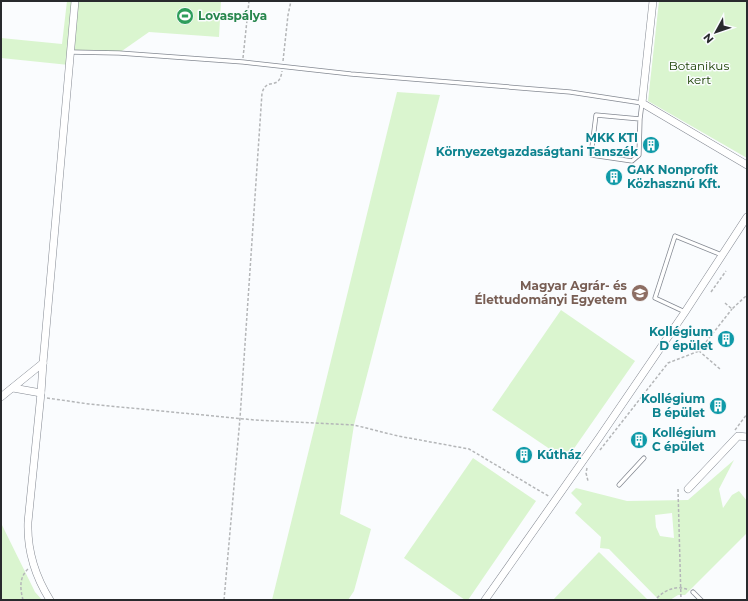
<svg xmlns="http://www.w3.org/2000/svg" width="748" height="601" font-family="Montserrat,sans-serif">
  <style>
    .green { fill: #daf5cf; fill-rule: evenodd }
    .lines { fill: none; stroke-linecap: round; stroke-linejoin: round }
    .service-casing { stroke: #848992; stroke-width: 5 }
    .minor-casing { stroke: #848992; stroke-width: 8 }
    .path { stroke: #b4b6b8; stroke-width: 1.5; stroke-dasharray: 3 2; stroke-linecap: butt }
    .service { stroke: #fff; stroke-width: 3.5 }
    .minor { stroke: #fff; stroke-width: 7 }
    .labels { text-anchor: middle; stroke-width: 3; stroke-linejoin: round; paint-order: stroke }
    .leisure-label { font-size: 12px; font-weight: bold; fill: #27864d; stroke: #fafcfe; text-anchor: start }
    .park-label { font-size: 12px; fill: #1a4003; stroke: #fafcfe }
    .culture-label { font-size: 12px; font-weight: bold; fill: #0d838f; stroke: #fafcfe; text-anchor: end }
    .education-label { font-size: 12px; font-weight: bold; fill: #785e54; stroke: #fafcfe; text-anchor: end }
  </style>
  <rect width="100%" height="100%" fill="#fafcfe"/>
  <!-- green -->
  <g class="green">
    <path d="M67 1H221L219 37 149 32 119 53 70 52 69 65 1 58V38L62 44Z"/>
    <path d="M659 1H747V158L648 101Z"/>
    <path d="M397 92 440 95 354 425 340 514 371 529 354 591 348 600H272Z"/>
    <path d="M561 310 635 361 566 460 492 410Z"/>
    <path d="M473 458 536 501 468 600H465L404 558Z"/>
    <path d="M734 460 719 489 723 508 732 495 739 491 747 501V533L685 595H678L670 600H659L609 549 600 548 601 537 575 513 582 504 571 493 576 488 627 501 688 500ZM672 513 674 538 660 536 656 527 655 515Z"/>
    <path d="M1 523 35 592 42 600H1Z"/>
    <path d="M599 552 648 600H553Z"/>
  </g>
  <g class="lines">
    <!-- service casing -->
    <g class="service-casing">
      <g id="service">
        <path d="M70 52 119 53 243 62 351 74 570 92 642 103 640 119 639 155 632 161 591 155 596 115 640 119"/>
        <path d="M685 312 655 298 675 236 722 255"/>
        <path d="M619 485 644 458"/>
        <path d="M693 592 701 600"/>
      </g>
    </g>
    <!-- minor casing -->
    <g class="minor-casing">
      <g id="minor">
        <path d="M653 1 642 103 747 165"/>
        <path d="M13 388 41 393"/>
        <path d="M1 397 43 363"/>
        <path d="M688 489 738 436 747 437"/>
        <path d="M50 600C35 576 27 550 28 522L41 393 43 363 75 1"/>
        <path d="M485 600 599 438 685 312 747 217"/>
      </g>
    </g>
    <!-- path -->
    <g class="path">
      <path d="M243 58 249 1"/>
      <path d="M283 61 288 15 291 1"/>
      <path d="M711 292 726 271"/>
      <path d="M725 303 732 309 747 295"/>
      <path d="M696 341 699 351 720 369"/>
      <path d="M47 398 89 404 255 420 354 425 398 436 469 449 550 497"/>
      <path d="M735 430 747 414"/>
      <path d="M600 450 668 363 699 351 732 309"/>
      <path d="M587 468 586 473 588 481"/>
      <path d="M678 489 681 600"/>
      <path d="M657 598C666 589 677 585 689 590"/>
      <path d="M23 600C20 588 19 578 28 569"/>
      <path d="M224 600 240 418 262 93C267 76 279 92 282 71"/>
    </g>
    <!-- service -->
    <use href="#service" class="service"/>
    <!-- minor -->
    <use href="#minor" class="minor"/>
  </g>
  <!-- icons -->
  <defs>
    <g id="stadium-disc" transform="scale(0.9)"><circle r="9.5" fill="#2e9e5b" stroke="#fafcfe"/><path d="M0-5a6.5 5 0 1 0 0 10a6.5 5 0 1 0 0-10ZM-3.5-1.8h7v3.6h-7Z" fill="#fff"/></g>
    <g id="building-disc" transform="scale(0.9)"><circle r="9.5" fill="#0f9aa8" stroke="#fafcfe"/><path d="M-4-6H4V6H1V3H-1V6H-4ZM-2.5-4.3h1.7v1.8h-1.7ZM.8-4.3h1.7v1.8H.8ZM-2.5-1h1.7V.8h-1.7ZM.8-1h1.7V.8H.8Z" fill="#fff"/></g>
    <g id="university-disc" transform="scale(0.9)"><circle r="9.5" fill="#8d6e63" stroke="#fafcfe"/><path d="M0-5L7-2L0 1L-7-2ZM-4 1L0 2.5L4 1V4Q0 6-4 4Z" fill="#fff"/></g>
  </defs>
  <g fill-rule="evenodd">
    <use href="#stadium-disc" x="185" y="16"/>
    <use href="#building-disc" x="651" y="145"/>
    <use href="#building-disc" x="614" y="177"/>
    <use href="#university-disc" x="640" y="293"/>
    <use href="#building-disc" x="726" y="339"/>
    <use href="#building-disc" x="718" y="406"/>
    <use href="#building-disc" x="639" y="440"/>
    <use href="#building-disc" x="524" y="455"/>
  </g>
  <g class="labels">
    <!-- leisure labels -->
    <g class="leisure-label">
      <text x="198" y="20">Lovaspálya</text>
    </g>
    <!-- park labels -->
    <g class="park-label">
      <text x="699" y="70">Botanikus<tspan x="699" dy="14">kert</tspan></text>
    </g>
    <!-- culture labels -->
    <g class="culture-label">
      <text x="638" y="142">MKK KTI<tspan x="638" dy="14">Környezetgazdaságtani Tanszék</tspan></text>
      <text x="627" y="174" text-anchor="start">GAK Nonprofit<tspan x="627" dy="14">Közhasznú Kft.</tspan></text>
      <text x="713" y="336">Kollégium<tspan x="713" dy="14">D épület</tspan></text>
      <text x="705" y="403">Kollégium<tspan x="705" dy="14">B épület</tspan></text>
      <text x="652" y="437" text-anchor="start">Kollégium<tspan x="652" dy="14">C épület</tspan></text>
      <text x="537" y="459" text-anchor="start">Kútház</text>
    </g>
    <!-- education labels -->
    <g class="education-label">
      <text x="627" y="290">Magyar Agrár- és<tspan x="627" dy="14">Élettudományi Egyetem</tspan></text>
    </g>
  </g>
  <!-- border -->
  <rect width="748" height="601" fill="none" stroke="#282a2d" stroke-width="4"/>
  <!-- north arrow -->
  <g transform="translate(716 32) rotate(230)" stroke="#fafcfe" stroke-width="3" paint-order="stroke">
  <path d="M0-3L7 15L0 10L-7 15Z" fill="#282a2d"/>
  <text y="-6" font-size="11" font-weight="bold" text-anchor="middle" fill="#282a2d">N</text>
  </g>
</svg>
